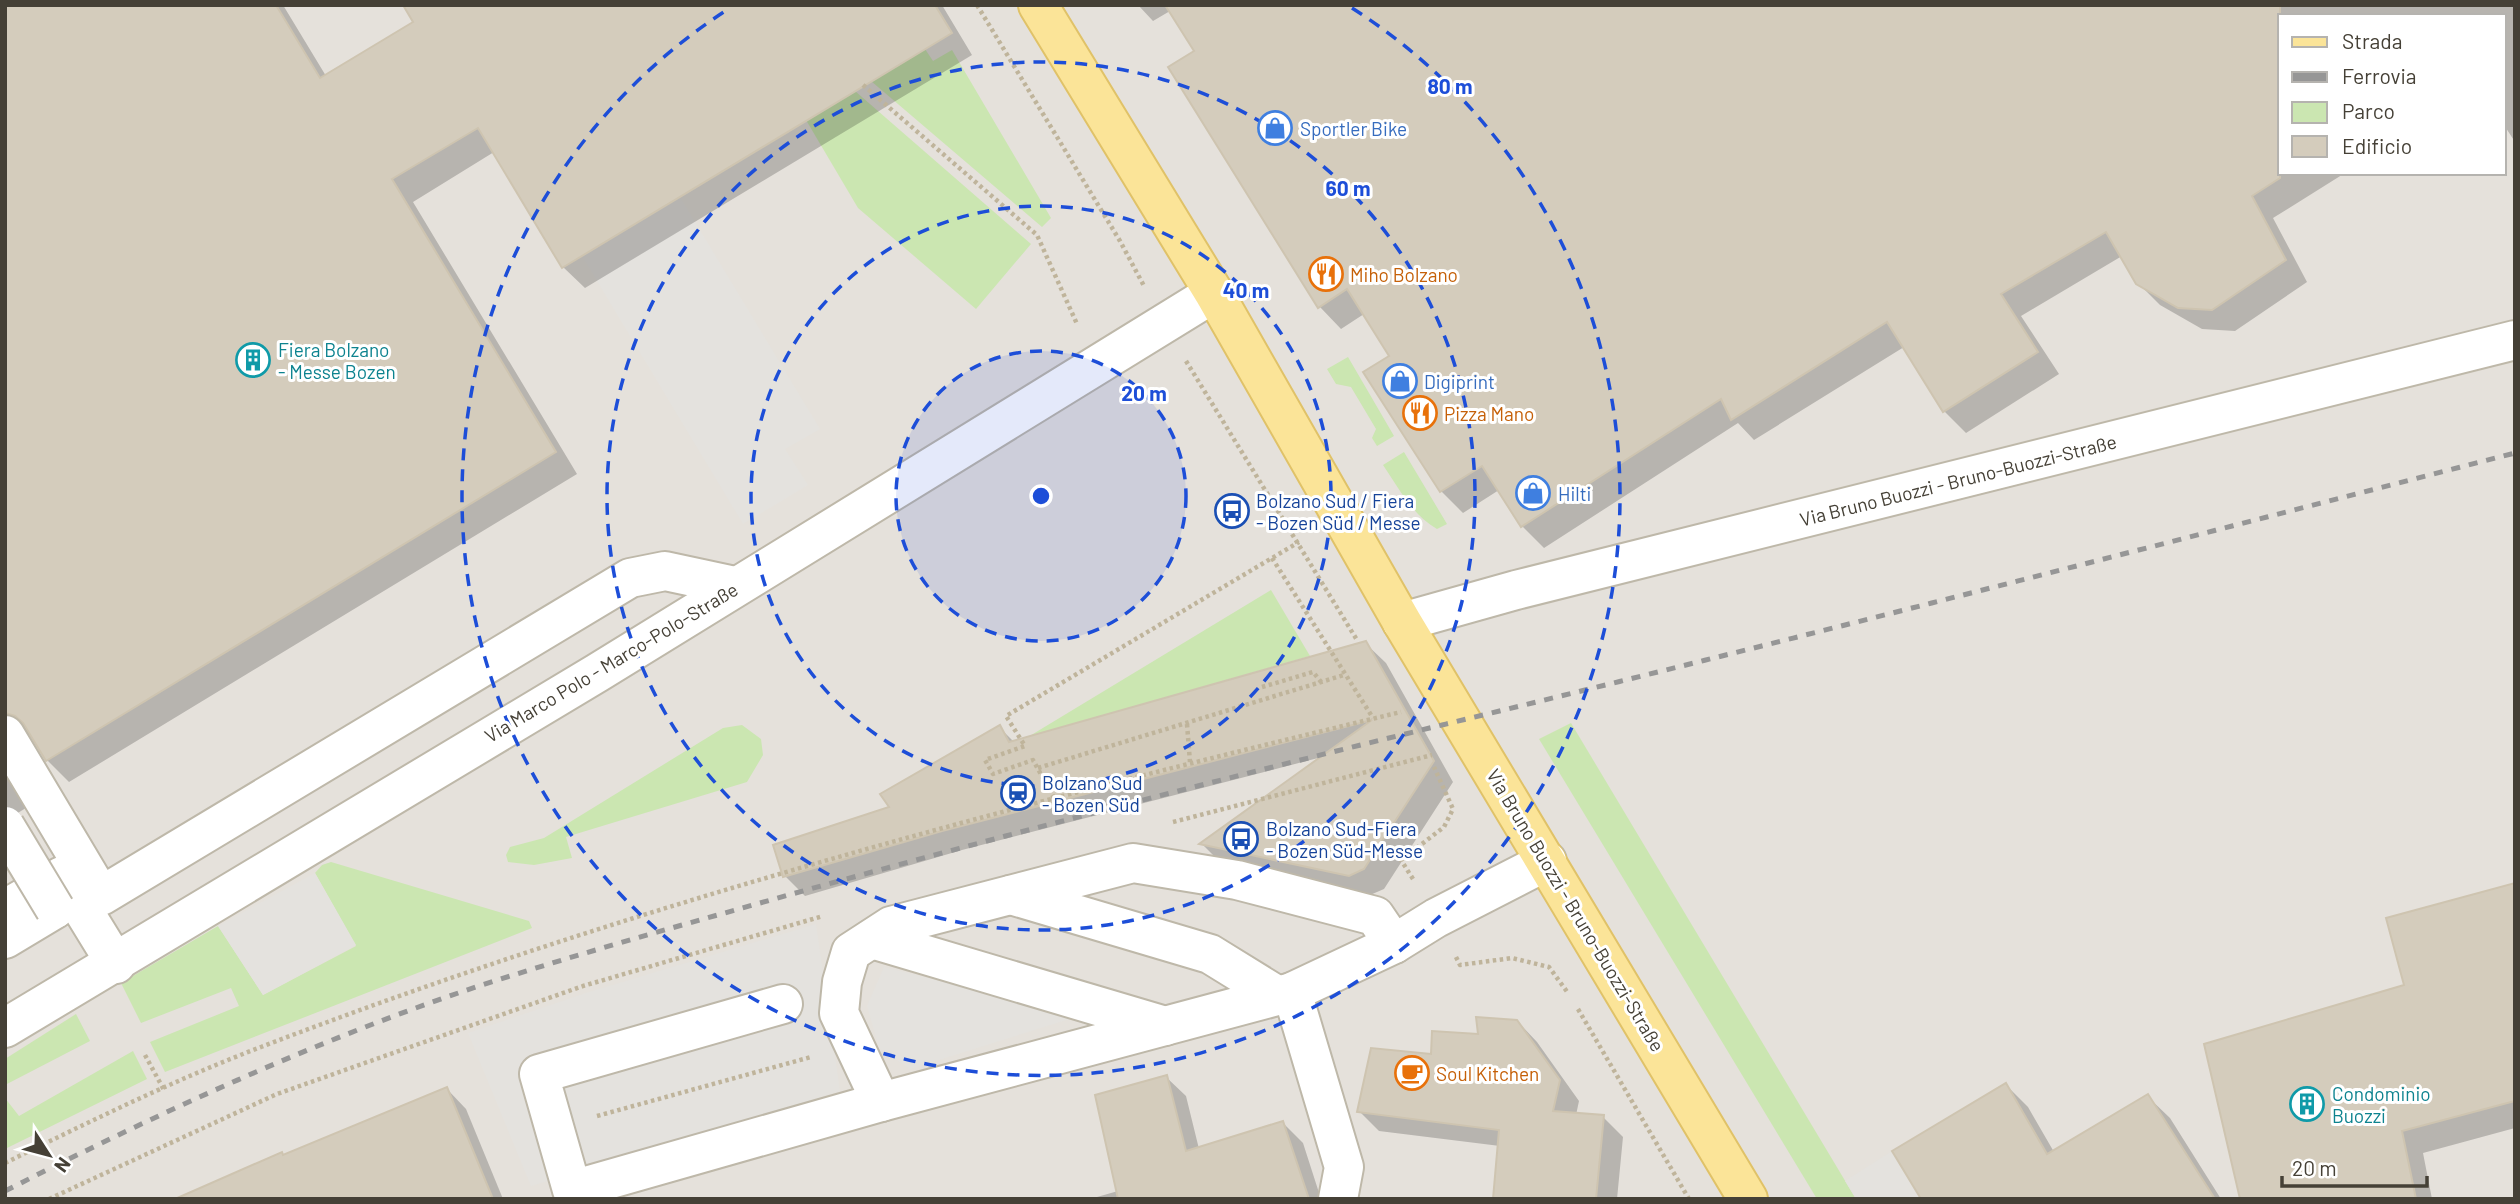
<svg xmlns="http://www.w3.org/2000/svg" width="2520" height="1204" font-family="Barlow,sans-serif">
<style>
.industrial{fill:#e5e1db;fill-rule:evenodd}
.green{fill:#cbe6b1}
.parking{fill:#e4e2de}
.shadow{fill:#0003}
.building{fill:#d4ccbc;stroke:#cec4b0;stroke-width:2}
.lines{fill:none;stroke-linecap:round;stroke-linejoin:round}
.minor-casing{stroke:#beb8a9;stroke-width:42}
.major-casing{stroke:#e0c268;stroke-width:42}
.path{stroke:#bfb49b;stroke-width:4.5;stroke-dasharray:3.5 3.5;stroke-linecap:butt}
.minor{stroke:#fff;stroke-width:38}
.major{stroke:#fbe498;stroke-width:38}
.rail{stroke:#969696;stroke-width:5;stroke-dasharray:9 9;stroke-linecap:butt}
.minor-bridge-casing{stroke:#beb8a9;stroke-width:42;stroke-linecap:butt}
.minor-bridge{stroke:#fff;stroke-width:38}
.ring{fill:none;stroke:#1d4ed8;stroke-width:3.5;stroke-dasharray:12 9}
.labels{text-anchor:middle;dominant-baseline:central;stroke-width:6;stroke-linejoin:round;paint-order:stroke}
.shop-label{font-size:19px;fill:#366cbe;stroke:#fff;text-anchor:start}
.food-label{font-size:19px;fill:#c56008;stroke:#fff;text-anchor:start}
.culture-label{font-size:19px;fill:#0d838f;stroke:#fff;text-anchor:start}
.street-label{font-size:19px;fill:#454036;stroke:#fff}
.transit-label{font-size:19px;fill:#164399;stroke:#fff;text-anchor:start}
.centre{fill:#1d4ed8;stroke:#fff;stroke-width:3.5}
.ring-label{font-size:21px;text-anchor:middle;font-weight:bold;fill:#1d4ed8;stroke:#fff;stroke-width:6;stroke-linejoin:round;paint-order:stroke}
</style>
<rect width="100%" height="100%" fill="#f3f0e7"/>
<path class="industrial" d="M 5,5 L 2515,5 L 2515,1199 L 5,1199 ZM 2280,16 L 2504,16 L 2504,173 L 2280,173 Z"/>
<g class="green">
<path d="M 925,49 L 933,61 L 952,50 L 1051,218 L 1042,227 L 871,81 Z"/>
<path d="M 855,91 L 1031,244 L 976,309 L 858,208 L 806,120 Z"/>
<path d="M 1348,357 L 1394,436 L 1377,446 L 1372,438 L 1376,429 L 1351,387 L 1336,384 L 1327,369 Z"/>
<path d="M 1404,452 L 1447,524 L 1437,529 C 1412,515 1399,488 1383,465 Z"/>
<path d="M 1271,590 L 1310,656 L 1028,737 Z"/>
<path d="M 1571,723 L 1856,1199 L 1817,1199 L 1539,739 Z"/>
<path d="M 742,725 L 761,739 L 763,755 L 747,782 L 566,837 L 572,858 L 534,865 L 508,862 L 506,855 L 510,847 L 544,838 L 723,728 Z"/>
<path d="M 331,862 L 529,921 L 532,928 L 165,1072 L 150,1042 L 239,1006 L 231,988 L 141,1023 L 121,983 L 218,926 L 263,995 L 356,946 L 315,873 L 322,865 Z"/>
<path d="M 76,1014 L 90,1041 L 5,1085 L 5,1059 Z"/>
<path d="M 133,1051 L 147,1079 L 5,1149 L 5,1098 L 19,1116 Z"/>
</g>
<g class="parking">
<path d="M 680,197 L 820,429 L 785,449 L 808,485 L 743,524 L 582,256 Z"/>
<path d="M 315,873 L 356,945 L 263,995 L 218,926 Z"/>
<path d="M 816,924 L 840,1091 L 531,1186 L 468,1033 L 586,993 Z"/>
<path d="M 884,967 L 1079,1016 L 910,1069 L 879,1048 L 867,1006 Z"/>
<path d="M 1892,1151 L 1921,1199 L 1856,1199 L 1845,1181 Z"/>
</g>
<g class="shadow">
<path d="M 5,5 L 283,5 L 326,76 L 415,22 L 405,5 L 942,5 L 972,55 L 585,288 L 563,267 L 494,152 L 413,202 L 577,474 L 69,782 L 47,760 L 31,735 L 27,734 L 5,754 Z"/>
<path d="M 1138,5 L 2515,5 L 2515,142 L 2504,125 L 2504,16 L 2280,16 L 2280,173 L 2345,173 L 2273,218 L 2307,282 L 2235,331 L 2202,329 L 2160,305 L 2138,283 L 2122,256 L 2021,316 L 2059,374 L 1966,433 L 1944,411 L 1904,347 L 1754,440 L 1738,423 L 1544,548 L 1522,526 L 1499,490 L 1463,513 L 1441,491 L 1366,373 L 1391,356 L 1364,314 L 1341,329 L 1320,307 L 1171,68 L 1196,52 L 1170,11 L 1153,21 Z"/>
<path d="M 1365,643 L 1386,663 L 1453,782 L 1384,889 L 1370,895 L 1221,863 L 1202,844 L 1322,757 L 962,850 L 805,896 L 785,876 L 892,808 L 999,727 L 1015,743 Z"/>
<path d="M 5,761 L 29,806 L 5,821 Z"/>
<path d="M 2515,885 L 2515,1128 L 2423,1153 L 2432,1199 L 2242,1199 L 2406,986 Z"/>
<path d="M 1517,1021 L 1537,1042 L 1579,1101 L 1576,1115 L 1603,1117 L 1623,1137 L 1617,1199 L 1495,1199 L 1500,1146 L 1379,1131 L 1359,1111 L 1433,1056 Z"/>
<path d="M 1166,1077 L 1186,1096 L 1199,1149 L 1283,1123 L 1303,1143 L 1321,1199 L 1090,1199 L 1118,1191 Z"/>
<path d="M 2006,1085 L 2028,1107 L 2054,1152 L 2148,1097 L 2170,1118 L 2221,1199 L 1923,1199 Z"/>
<path d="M 447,1089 L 466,1109 L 503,1199 L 179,1199 Z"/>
</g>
<g class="building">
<path d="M 5,5 L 276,5 L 320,78 L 413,22 L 403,5 L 935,5 L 952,33 L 562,268 L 478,128 L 392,179 L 556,452 L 46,761 L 23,723 L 15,716 L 5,713 Z"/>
<path d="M 1165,5 L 2280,5 L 2280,178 L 2252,196 L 2286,260 L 2212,310 L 2178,308 L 2136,284 L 2106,232 L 2001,294 L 2038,352 L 1943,412 L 1887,322 L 1731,420 L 1721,399 L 1521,527 L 1482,466 L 1440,492 L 1363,372 L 1389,356 L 1347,289 L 1318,308 L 1168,67 L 1194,51 Z"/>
<path d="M 1366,641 L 1434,761 L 1364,869 L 1349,876 L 1199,844 L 1372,720 L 942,831 L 783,877 L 773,845 L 889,807 L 880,794 L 1000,725 L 1009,742 Z"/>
<path d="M 2515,883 L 2515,1101 L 2402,1131 L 2416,1199 L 2240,1199 L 2204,1044 L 2404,985 L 2386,918 Z"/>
<path d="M 1476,1017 L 1517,1020 L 1560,1080 L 1553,1111 L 1604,1115 L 1596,1199 L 1493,1199 L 1499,1130 L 1357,1112 L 1371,1048 L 1431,1054 L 1432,1031 L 1478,1034 Z"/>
<path d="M 1167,1075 L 1186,1151 L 1283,1121 L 1309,1199 L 1118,1199 L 1095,1095 Z"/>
<path d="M 2006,1083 L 2047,1154 L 2148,1094 L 2215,1199 L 1921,1199 L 1892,1151 Z"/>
<path d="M 447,1087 L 493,1199 L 175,1199 L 282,1152 L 283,1155 Z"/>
</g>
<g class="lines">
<g class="minor-casing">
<g id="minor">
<path d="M 1402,622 L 1516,590 L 2515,340"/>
<path d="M 5,735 L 101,896 L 630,578 L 665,571 L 735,586"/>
<path d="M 1011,895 L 1210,954 L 1278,996"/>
<path d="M 5,909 L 62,876 L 116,964"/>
<path d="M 5,939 L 55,909"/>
<path d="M 872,939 L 1165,1026"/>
<path d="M 1292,992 L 1344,1167 L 1338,1199"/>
<path d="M 783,1004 L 539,1074 L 572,1190 L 881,1102 L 1292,992 L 1394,944 L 1436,918 L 1547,861"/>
<path d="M 5,1028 L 597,673 L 1214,293"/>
<path d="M 881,1102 L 839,1013 L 842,982 L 851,952 L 891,926 L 1133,863 L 1237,880 L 1375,916 L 1394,944"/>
</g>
</g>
<g class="major-casing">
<path id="major" d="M 1038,5 L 1214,293 L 1402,622 L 1748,1199"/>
</g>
<g class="path">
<path d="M 977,5 L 1120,241 L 1144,286"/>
<path d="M 863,85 L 1037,235 L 1077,324"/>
<path d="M 1186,361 L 1357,640"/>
<path d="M 1272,558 L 1373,718"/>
<path d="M 1262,687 L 1313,672 L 1321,682"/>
<path d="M 1187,724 L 1190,762"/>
<path d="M 1038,768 L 1344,675"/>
<path d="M 1054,798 L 1033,760 L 993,774 L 985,760 L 1025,746 L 1006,716 L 1299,542"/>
<path d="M 1173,822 L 1432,755"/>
<path d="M 1413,879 L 1401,860 L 1444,827 L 1453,809 L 1434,767"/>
<path d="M 1456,957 L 1460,965 L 1512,958 L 1549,967 L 1568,993"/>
<path d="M 1578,1009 L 1689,1199"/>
<path d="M 145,1055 L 164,1090"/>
<path d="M 597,1116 L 811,1057"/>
<path d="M 5,1163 C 89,1122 174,1080 261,1047 C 631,905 1016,804 1401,712"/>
<path d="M 49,1199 L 277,1094 L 583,986 L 823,916"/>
</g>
<use href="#minor" class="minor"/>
<use href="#major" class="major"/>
<path class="rail" d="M 5,1191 C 157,1114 314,1041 476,987 C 580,953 686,924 792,894 C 1008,834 1225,778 1442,725 C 1801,638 2158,545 2515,453"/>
<g class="minor-bridge-casing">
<path id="minor-bridge" d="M 5,826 L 55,909"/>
</g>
<use href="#minor-bridge" class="minor-bridge"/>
</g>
<circle cx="1041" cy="496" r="145" fill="#1d4ed8" fill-opacity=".12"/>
<g class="ring">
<circle cx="1041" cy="496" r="145"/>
<circle cx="1041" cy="496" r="290"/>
<circle cx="1041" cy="496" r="434"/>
<path d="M1352 8A579 579 0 1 1 730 8"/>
</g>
<defs>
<g id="shop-ring" transform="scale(1.75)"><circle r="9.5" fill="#fff" stroke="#3f7fe0" stroke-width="1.5"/><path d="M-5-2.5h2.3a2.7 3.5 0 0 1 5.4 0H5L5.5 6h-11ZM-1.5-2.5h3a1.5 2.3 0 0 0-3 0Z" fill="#3f7fe0"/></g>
<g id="restaurant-ring" transform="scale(1.75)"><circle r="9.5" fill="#fff" stroke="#e8710a" stroke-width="1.5"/><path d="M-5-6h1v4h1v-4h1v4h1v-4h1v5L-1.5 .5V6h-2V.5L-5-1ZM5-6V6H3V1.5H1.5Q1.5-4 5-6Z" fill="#e8710a"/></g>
<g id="building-ring" transform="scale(1.75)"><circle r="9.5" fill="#fff" stroke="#0f9aa8" stroke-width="1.5"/><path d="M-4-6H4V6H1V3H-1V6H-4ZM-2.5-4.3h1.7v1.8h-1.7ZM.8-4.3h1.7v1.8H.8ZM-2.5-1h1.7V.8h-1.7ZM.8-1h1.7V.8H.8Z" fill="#0f9aa8"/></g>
<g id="bus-ring" transform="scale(1.75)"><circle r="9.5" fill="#fff" stroke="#1a4fb4" stroke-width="1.5"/><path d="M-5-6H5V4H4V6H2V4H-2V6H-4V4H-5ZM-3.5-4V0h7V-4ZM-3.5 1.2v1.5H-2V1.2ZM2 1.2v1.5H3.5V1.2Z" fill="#1a4fb4"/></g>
<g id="station-ring" transform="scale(1.75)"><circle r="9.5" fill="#fff" stroke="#1a4fb4" stroke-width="1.5"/><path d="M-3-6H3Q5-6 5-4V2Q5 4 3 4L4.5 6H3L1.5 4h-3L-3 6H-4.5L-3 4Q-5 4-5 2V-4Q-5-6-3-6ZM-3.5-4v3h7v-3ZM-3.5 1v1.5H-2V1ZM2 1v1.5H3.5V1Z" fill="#1a4fb4"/></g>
<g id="cafe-ring" transform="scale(1.75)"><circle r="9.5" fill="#fff" stroke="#e8710a" stroke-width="1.5"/><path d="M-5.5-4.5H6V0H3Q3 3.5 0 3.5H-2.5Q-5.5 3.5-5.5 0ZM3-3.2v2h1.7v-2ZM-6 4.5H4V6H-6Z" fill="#e8710a"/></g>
</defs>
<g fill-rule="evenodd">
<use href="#shop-ring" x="1275" y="128"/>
<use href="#restaurant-ring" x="1326" y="274"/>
<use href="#building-ring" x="253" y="360"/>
<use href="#shop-ring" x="1400" y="381"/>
<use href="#restaurant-ring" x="1420" y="413"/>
<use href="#shop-ring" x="1533" y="493"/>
<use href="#bus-ring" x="1232" y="511"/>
<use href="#station-ring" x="1018" y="793"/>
<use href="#bus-ring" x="1241" y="839"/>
<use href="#cafe-ring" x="1412" y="1073"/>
<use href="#building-ring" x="2307" y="1104"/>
</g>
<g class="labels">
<g class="shop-label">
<text x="1300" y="128">Sportler Bike</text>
<text x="1424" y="381">Digiprint</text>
<text x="1558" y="493">Hilti</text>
</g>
<g class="food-label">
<text x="1350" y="274">Miho Bolzano</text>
<text x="1444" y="413">Pizza Mano</text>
<text x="1436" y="1073">Soul Kitchen</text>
</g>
<g class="culture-label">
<text x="278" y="349">Fiera Bolzano<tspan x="278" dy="22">- Messe Bozen</tspan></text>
<text x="2332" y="1093">Condominio<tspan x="2332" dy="22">Buozzi</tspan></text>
</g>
<g class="street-label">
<text transform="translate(1958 480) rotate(-14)">Via Bruno Buozzi - Bruno-Buozzi-Straße</text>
<text transform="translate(611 662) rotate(-31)">Via Marco Polo - Marco-Polo-Straße</text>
<text transform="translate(1576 910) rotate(59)">Via Bruno Buozzi - Bruno-Buozzi-Straße</text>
</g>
<g class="transit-label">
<text x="1256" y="500">Bolzano Sud / Fiera<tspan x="1256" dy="22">- Bozen Süd / Messe</tspan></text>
<text x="1042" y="782">Bolzano Sud<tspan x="1042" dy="22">- Bozen Süd</tspan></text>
<text x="1266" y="828">Bolzano Sud-Fiera<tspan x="1266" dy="22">- Bozen Süd-Messe</tspan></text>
</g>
</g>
<circle cx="1041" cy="496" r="10" class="centre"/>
<g class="ring-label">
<text x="1450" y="94">80 m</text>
<text x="1348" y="196">60 m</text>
<text x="1246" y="298">40 m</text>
<text x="1144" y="401">20 m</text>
</g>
<rect width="2520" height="1204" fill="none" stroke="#454036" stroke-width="14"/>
<rect x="2278" y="14" width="228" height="161" fill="#ffffff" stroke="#b5b3af" stroke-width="2"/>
<rect x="2292" y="37" width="35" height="10" fill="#fbe498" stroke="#b5b3af" stroke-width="2"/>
<text x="2342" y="49" font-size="21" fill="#454036">Strada</text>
<rect x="2292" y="72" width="35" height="10" fill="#969696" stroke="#b5b3af" stroke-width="2"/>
<text x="2342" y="84" font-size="21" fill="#454036">Ferrovia</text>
<rect x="2292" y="102" width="35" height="21" fill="#cbe6b1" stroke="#b5b3af" stroke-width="2"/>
<text x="2342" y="119" font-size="21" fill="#454036">Parco</text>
<rect x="2292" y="136" width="35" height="21" fill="#d4ccbc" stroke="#b5b3af" stroke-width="2"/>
<text x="2342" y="154" font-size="21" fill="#454036">Edificio</text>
<g transform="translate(49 1155) rotate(126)" stroke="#ffffff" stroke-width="5" paint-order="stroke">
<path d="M0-5L12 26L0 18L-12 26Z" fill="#454036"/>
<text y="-10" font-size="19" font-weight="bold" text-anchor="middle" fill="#454036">N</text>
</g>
<path d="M2282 1176v10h145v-10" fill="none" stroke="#454036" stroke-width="3.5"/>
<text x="2292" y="1176" font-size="21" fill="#454036" stroke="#ffffff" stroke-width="5" paint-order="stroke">20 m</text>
</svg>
